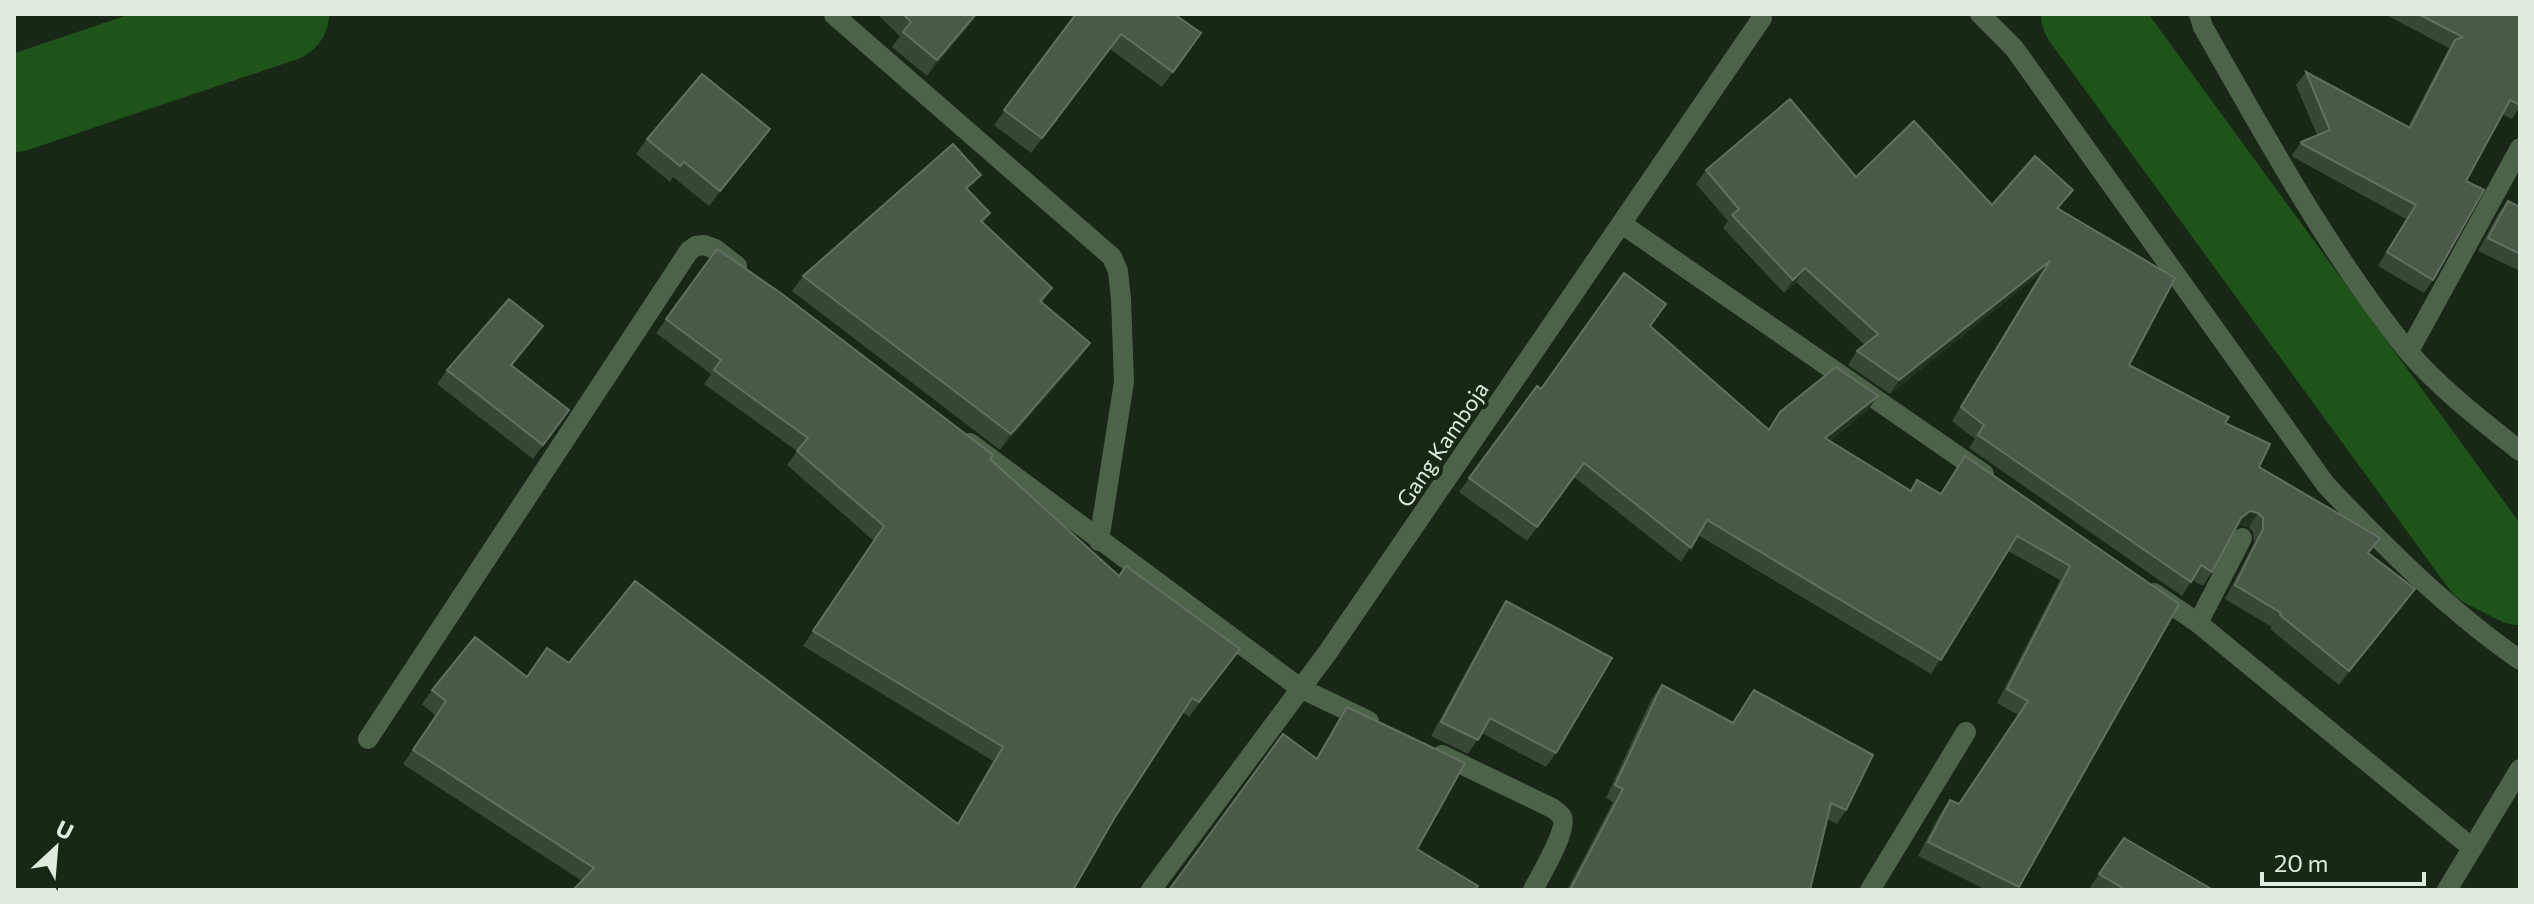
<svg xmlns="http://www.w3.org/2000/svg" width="2534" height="904" font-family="Commissioner,sans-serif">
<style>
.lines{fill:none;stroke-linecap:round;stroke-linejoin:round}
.river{stroke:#1e5419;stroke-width:96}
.lane{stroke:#4c6349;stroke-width:20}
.street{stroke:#4c6349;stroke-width:20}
.wall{fill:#384736}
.shaded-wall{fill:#233321}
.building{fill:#4a5948;stroke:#617060;stroke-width:2}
.labels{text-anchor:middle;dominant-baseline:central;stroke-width:8;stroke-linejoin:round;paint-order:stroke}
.street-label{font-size:22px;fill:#e0ebdf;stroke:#182716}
</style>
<rect width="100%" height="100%" fill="#182716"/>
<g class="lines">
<g class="river">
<path d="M 2089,14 L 2488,561 L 2520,577"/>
<path d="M 14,104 L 281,14"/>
</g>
<path class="lane" d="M 2198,623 L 2242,538"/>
<g class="street">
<path d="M 1980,14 L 2014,48 L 2326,485 C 2386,548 2449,611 2520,660"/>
<path d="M 2199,14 L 2203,27 C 2266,137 2327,250 2407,350 C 2439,388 2481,420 2520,451"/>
<path d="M 834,15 L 1112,257 L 1118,271 L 1121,299 L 1124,382 L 1099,541"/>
<path d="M 1622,224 L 1984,474"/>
<path d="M 2409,351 L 2520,148"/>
<path d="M 970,443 L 1300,688 L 1369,721"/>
<path d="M 2154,593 L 2198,623 L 2471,847"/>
<path d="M 368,739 L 689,251 L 696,246 L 704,245 L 715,249 L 737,266"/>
<path d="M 1442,755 L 1552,808 C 1555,810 1560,814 1562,817 C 1568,830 1540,876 1533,890"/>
<path d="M 1151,890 L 1328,652 L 1762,18"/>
<path d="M 1870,890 L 1966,732"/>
<path d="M 2447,890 L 2520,769"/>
</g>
</g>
<g class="wall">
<path d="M 877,14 L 978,14 L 927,76 L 892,47 L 900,36 Z"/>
<path d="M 1076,14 L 1201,33 L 1162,87 L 1110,49 L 1031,153 L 994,125 Z"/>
<path d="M 2387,14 L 2520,14 L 2520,107 L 2512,119 L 2502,114 L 2466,181 L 2433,280 L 2424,293 L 2378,266 L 2406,219 L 2293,157 L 2292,155 L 2301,142 L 2317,135 L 2296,85 L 2306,72 L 2408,127 L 2449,48 L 2386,15 Z"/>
<path d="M 647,139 L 759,144 L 709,206 L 673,177 L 670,182 L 636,154 Z"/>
<path d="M 1706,170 L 1856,177 L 1992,205 L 2063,204 L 2058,209 L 2129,365 L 2225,423 L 2259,467 L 2369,554 L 2405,603 L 2339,685 L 2270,629 L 2272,627 L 2225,599 L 2254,543 L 2253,532 L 2249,527 L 2241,525 L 2235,529 L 2212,572 L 2203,586 L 2192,580 L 2182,596 L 1969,448 L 1975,439 L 1952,421 L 2040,274 L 1890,394 L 1848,365 L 1857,351 L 1865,345 L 1796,282 L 1784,293 L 1723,228 L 1728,221 L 1696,184 Z"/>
<path d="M 969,191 L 990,213 L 983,223 L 1052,288 L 1042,303 L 1079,359 L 1000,450 L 792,291 L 803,276 Z"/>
<path d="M 2508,201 L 2520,207 L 2520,271 L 2478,251 L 2498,214 Z"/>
<path d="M 717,249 L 990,459 L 1119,576 L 1240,649 L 1189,717 L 1183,712 L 1115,817 L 582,881 L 403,764 L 436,716 L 422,704 L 432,690 L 527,677 L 569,663 L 957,824 L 993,761 L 803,646 L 874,541 L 787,465 L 797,451 L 704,384 L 711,374 L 656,333 Z"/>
<path d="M 1650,326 L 1768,429 L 1780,412 L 1868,410 L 1830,441 L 1910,490 L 1917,480 L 1940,494 L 1965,456 L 2179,604 L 2016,890 L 1986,890 L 1918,856 L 1940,814 L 1950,800 L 1959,804 L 2018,715 L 1997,703 L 2060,580 L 2008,551 L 1931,674 L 1698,535 L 1681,562 L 1574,477 L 1527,541 L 1459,492 L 1537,386 L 1541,389 Z"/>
<path d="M 533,340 L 512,366 L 569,410 L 533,459 L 437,384 L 447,370 Z"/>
<path d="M 1506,601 L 1556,753 L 1546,767 L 1482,733 L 1468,754 L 1431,736 L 1497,615 Z"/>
<path d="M 1662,685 L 1732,723 L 1754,690 L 1846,810 L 1837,824 L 1827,819 L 1810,890 L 1567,890 L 1613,802 L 1606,798 L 1652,698 Z"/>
<path d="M 1347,707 L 1417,849 L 1169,890 L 1316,758 L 1338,720 Z"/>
<path d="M 2124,838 L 2213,890 L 2096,890 L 2090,887 Z"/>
</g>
<g class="shaded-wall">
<path d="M 976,14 L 978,14 L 927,76 L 937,60 Z"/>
<path d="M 770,129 L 759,144 L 709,206 L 720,191 Z"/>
<path d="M 981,175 L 970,190 L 955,203 L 966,188 Z"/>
<path d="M 2050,261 L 2040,274 L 1890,394 L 1899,380 Z"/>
<path d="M 1805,268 L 1796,282 L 1784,293 L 1793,280 Z"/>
<path d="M 543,326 L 533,340 L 502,379 L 511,365 Z"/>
<path d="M 1090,343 L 1079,359 L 1000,450 L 1011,434 Z"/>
<path d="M 1878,396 L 1868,410 L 1816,452 L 1825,438 Z"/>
<path d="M 2250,511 L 2258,513 L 2249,527 L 2241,525 L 2231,531 L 2241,518 Z"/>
<path d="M 2415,589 L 2405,603 L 2339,685 L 2349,671 Z"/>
</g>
<g class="building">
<path d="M 903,14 L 976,14 L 937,60 L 903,32 L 911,22 Z"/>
<path d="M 1076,14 L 1174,14 L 1201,33 L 1173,72 L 1121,34 L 1042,138 L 1004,110 Z"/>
<path d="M 2418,14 L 2520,14 L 2520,105 L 2510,100 L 2466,181 L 2484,190 L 2433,280 L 2387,252 L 2416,205 L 2302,144 L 2301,142 L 2330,130 L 2306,72 L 2410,128 L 2455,40 L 2463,37 Z"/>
<path d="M 702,74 L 770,129 L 720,191 L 684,162 L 680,166 L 647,139 Z"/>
<path d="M 1790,99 L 1856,177 L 1914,121 L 1992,205 L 2035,156 L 2073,190 L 2057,208 L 2175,278 L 2129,365 L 2229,417 L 2225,423 L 2270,444 L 2259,467 L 2380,538 L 2368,553 L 2415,589 L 2349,671 L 2280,615 L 2281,613 L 2235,585 L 2263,529 L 2263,518 L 2258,513 L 2250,511 L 2241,518 L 2212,572 L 2201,565 L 2191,582 L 1978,435 L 1984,425 L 1961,407 L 2050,261 L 1899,380 L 1857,351 L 1878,334 L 1805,268 L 1793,280 L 1732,215 L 1739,209 L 1706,170 Z"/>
<path d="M 953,144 L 981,175 L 966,188 L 990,213 L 981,221 L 1052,288 L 1040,301 L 1090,343 L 1011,434 L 803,276 Z"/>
<path d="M 2508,201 L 2520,207 L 2520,254 L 2488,238 Z"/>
<path d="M 717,249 L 782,294 L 993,455 L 990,459 L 1119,576 L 1126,566 L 1240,649 L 1199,702 L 1192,698 L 1115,817 L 1073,890 L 573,890 L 594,868 L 413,750 L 446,701 L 432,690 L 475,637 L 527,677 L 547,648 L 569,663 L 635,581 L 958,824 L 1003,747 L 813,631 L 884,526 L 797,451 L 808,438 L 714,370 L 721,360 L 666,319 Z"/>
<path d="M 1624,273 L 1666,304 L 1650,326 L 1769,430 L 1780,412 L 1836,367 L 1878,396 L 1825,438 L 1911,491 L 1917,480 L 1941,494 L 1965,456 L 2179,604 L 2019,887 L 1928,842 L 1950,800 L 1959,804 L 2028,701 L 2007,689 L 2070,566 L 2017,536 L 1941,660 L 1707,520 L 1691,548 L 1584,463 L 1537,527 L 1469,478 L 1537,386 L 1541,389 Z"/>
<path d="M 509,299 L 543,326 L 511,365 L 569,410 L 543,445 L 447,370 Z"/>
<path d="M 1506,601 L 1612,658 L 1556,753 L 1490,718 L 1478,740 L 1441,722 Z"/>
<path d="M 1662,685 L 1733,723 L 1754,690 L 1873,755 L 1846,810 L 1831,803 L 1810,890 L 1570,890 L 1623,789 L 1615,785 Z"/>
<path d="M 1347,707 L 1465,763 L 1417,849 L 1478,886 L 1475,890 L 1169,890 L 1283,734 L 1317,759 Z"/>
<path d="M 2124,838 L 2213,890 L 2126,890 L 2099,874 Z"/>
</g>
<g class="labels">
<g class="street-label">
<text transform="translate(1442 444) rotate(-56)">Gang Kamboja</text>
</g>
</g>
<rect width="2534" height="904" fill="none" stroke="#e0ebdf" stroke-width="32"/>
<g transform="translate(56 848) rotate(26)" stroke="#182716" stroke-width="6" paint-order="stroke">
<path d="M0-6L14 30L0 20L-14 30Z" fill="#e0ebdf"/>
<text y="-12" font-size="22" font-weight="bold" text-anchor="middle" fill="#e0ebdf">U</text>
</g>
<path d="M2262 872v12h162v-12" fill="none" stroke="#e0ebdf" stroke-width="4"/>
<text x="2274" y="872" font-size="24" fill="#e0ebdf" stroke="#182716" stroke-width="6" paint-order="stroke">20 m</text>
</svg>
